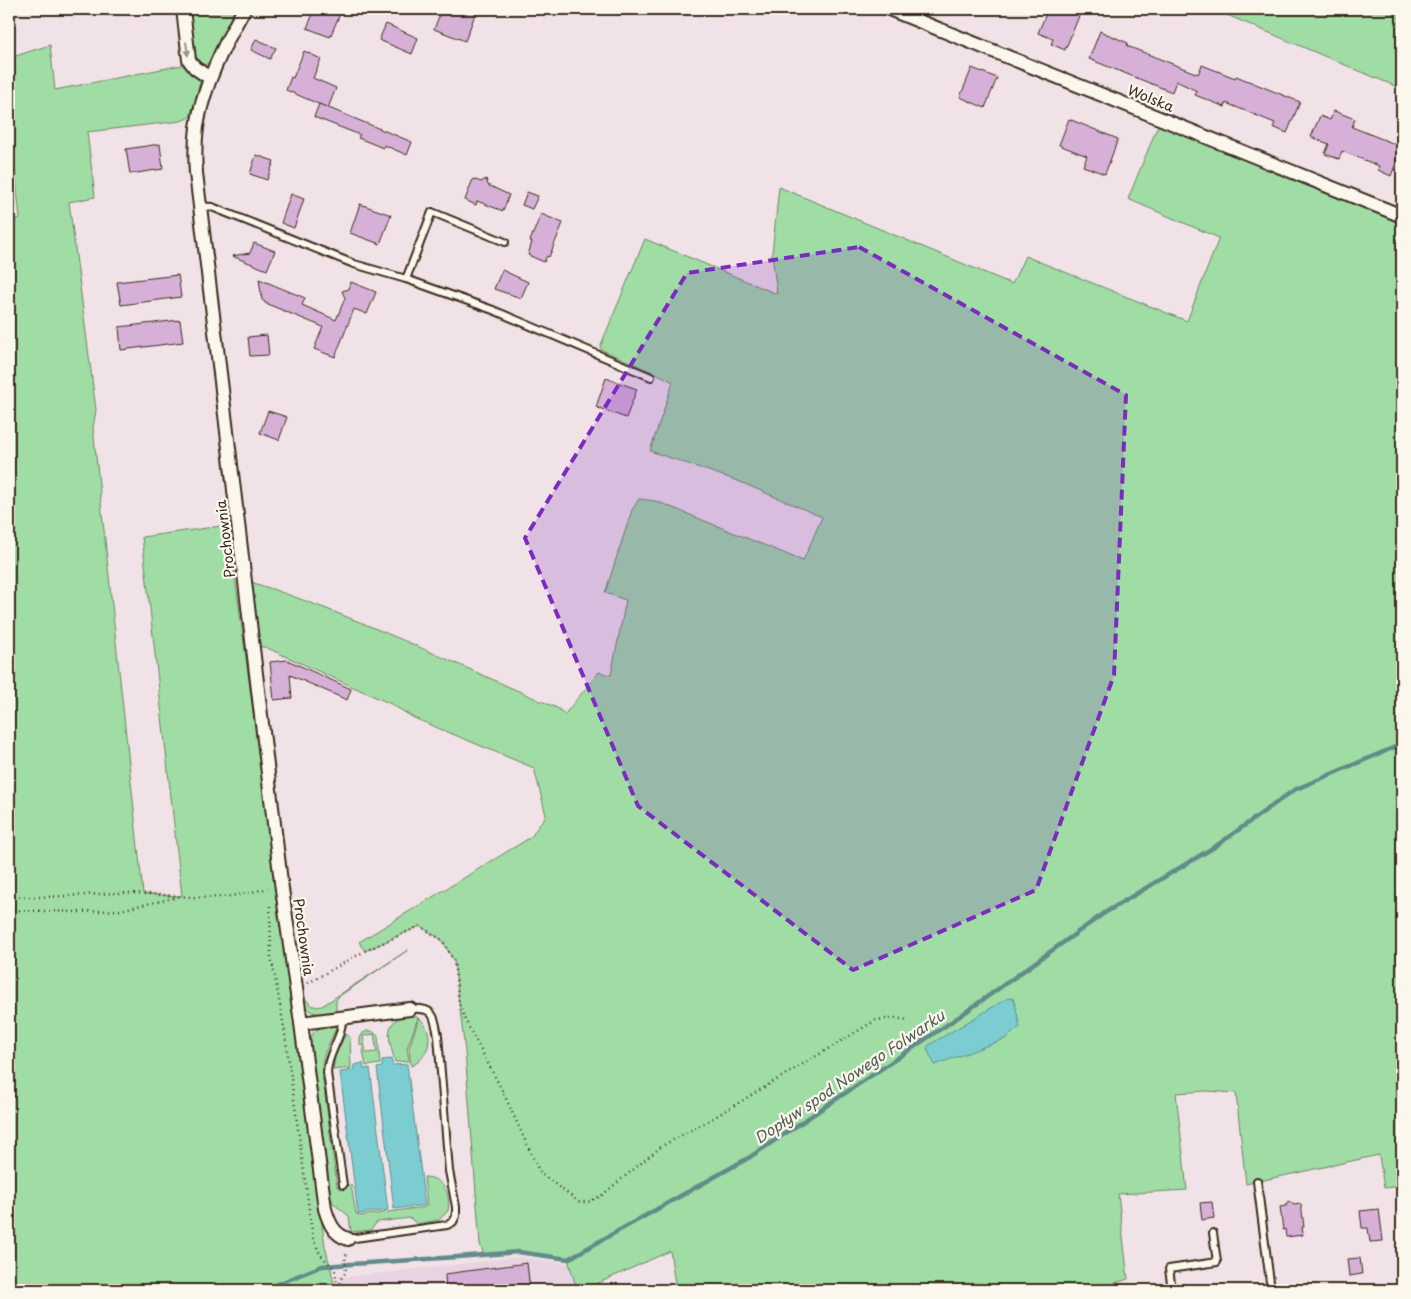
<svg xmlns="http://www.w3.org/2000/svg" width="1411" height="1299" font-family="'Playpen Sans',sans-serif">
<style>
.built{fill:#e8d3e2}
.green{fill:#9fdda5;stroke:#6d8462;fill-rule:evenodd}
.water{fill:#7ccdd2;stroke:#628c8a}
.lines{fill:none;stroke-linecap:round;stroke-linejoin:round}
.stream{stroke:#628c8a;stroke-width:4.5}
.building{fill:#d7b0d7;stroke:#3b2a1e}
.service-casing{stroke:#3b2a1e;stroke-width:10}
.minor-casing{stroke:#3b2a1e;stroke-width:16}
.path{stroke:#3b2a1e;stroke-width:2.5;stroke-dasharray:1 4;stroke-linecap:butt}
.service{stroke:#fbf7ec;stroke-width:6}
.minor{stroke:#fbf7ec;stroke-width:12}
.oneway{fill:#9b9085}
.marked{fill:#7b2cbf;fill-opacity:0.2;stroke:#7b2cbf;stroke-width:4;stroke-dasharray:10 6;stroke-linejoin:round}
.labels{text-anchor:middle;dominant-baseline:central;stroke-width:4.5;stroke-linejoin:round;paint-order:stroke}
.street-label{font-size:14px;fill:#3b2a1e;stroke:#fbf7ec}
.water-label{font-size:15px;font-style:italic;fill:#4e5b54;stroke:#fbf7ec}
</style>
<rect width="100%" height="100%" fill="#f0e2e6"/>
<filter id="ink" filterUnits="userSpaceOnUse"><feTurbulence type="fractalNoise" baseFrequency=".02" numOctaves="2"/><feDisplacementMap in="SourceGraphic" scale="10" xChannelSelector="R" yChannelSelector="G"/><feConvolveMatrix kernelMatrix="1 2 1 2 8 2 1 2 1" color-interpolation-filters="sRGB"/></filter>
<g filter="url(#ink)">
<path class="built" d="M 521,1257 L 570,1264 L 577,1290 L 339,1290 L 341,1279 L 348,1277 Z"/>
<g class="green">
<path d="M 188,9 L 236,9 L 210,63 L 203,65 L 196,62 L 192,54 Z"/>
<path d="M 1213,9 L 1402,9 L 1402,89 Z"/>
<path d="M 50,45 L 55,90 L 182,65 L 199,78 L 200,82 L 190,117 L 181,121 L 87,132 L 95,197 L 69,202 L 96,410 L 93,428 L 143,894 L 182,896 L 142,537 L 228,525 L 325,1246 L 333,1278 L 334,1290 L 9,1290 L 9,222 L 20,218 L 9,119 L 9,58 Z"/>
<path d="M 1161,118 L 1402,216 L 1402,1186 L 1384,1188 L 1379,1155 L 1246,1184 L 1236,1093 L 1207,1091 L 1176,1093 L 1187,1190 L 1118,1194 L 1128,1279 L 1093,1290 L 676,1290 L 670,1251 L 583,1290 L 577,1290 L 568,1259 L 518,1252 L 484,1255 L 480,1244 L 465,1051 L 454,961 L 442,940 L 420,926 L 365,951 L 359,942 L 531,837 L 546,815 L 534,768 L 414,718 L 391,704 L 265,647 L 259,647 L 251,582 C 356,616 456,664 557,708 L 565,714 L 599,672 L 611,675 L 626,600 L 605,593 L 632,510 L 639,499 L 656,501 L 803,561 L 822,517 L 738,481 L 650,451 L 673,382 L 662,376 L 602,350 L 600,347 L 645,239 L 777,294 L 772,254 L 779,187 L 1012,284 L 1025,256 L 1187,321 L 1219,238 L 1128,199 Z"/>
<path d="M 408,950 L 338,997 L 336,1001 L 336,1013 C 319,1015 305,1016 303,995 C 308,1002 312,1009 322,1006 Z"/>
<path d="M 406,1015 L 415,1016 L 418,1018 L 407,1048 L 409,1061 L 395,1062 C 391,1044 380,1023 406,1015 Z"/>
<path d="M 419,1018 C 436,1032 430,1058 411,1066 L 409,1048 Z"/>
<path d="M 333,1025 L 336,1028 L 323,1057 L 322,1072 L 337,1187 L 351,1185 L 356,1214 L 358,1214 L 359,1216 L 425,1207 L 427,1205 L 424,1177 C 443,1177 451,1194 448,1211 L 439,1220 L 417,1224 L 410,1218 L 377,1222 L 371,1230 L 351,1232 L 349,1216 L 334,1204 L 331,1199 L 309,1045 C 311,1030 319,1027 333,1025 Z"/>
<path d="M 367,1031 L 372,1031 L 378,1036 L 380,1064 L 366,1066 L 362,1045 L 360,1045 L 360,1038 L 363,1033 ZM 374,1034 L 377,1052 L 366,1053 L 363,1036 Z"/>
<path d="M 345,1035 L 348,1035 L 350,1038 L 351,1068 L 333,1070 L 335,1056 Z"/>
</g>
<g class="water">
<path d="M 1008,998 L 1014,999 L 1020,1027 L 1005,1039 L 935,1065 L 927,1049 L 929,1045 Z"/>
<path d="M 391,1059 L 393,1065 L 407,1064 L 425,1205 L 394,1209 L 377,1068 L 382,1067 L 382,1060 Z"/>
<path d="M 363,1063 L 364,1069 L 370,1068 L 388,1210 L 358,1214 L 340,1072 L 353,1070 L 354,1065 Z"/>
</g>
<g class="lines">
<path class="stream" d="M 263,1290 L 322,1266 L 457,1257 L 518,1252 L 568,1259 L 750,1157 L 960,1016 L 1106,912 L 1216,846 L 1294,790 L 1402,744"/>
</g>
<g class="building">
<path d="M 315,9 L 342,9 L 330,37 L 307,28 Z"/>
<path d="M 442,9 L 467,9 L 476,12 L 465,41 L 434,29 Z"/>
<path d="M 1048,9 L 1082,9 L 1065,50 L 1051,44 L 1053,39 L 1038,33 Z"/>
<path d="M 386,24 L 418,38 L 412,54 L 379,40 Z"/>
<path d="M 1100,31 L 1128,43 L 1127,46 L 1198,74 L 1202,65 L 1235,78 L 1236,76 L 1300,102 L 1287,133 L 1273,127 L 1275,123 L 1226,103 L 1225,107 L 1195,95 L 1197,91 L 1176,81 L 1172,92 L 1089,59 Z"/>
<path d="M 256,39 L 276,48 L 270,59 L 251,50 Z"/>
<path d="M 304,51 L 321,59 L 313,78 L 336,88 L 328,108 L 286,90 L 291,77 L 293,78 Z"/>
<path d="M 972,68 L 997,78 L 985,108 L 960,97 Z"/>
<path d="M 319,104 L 412,142 L 407,155 L 384,145 L 383,148 L 366,141 L 358,138 L 360,135 L 314,117 Z"/>
<path d="M 1334,111 L 1355,119 L 1352,127 L 1402,147 L 1391,176 L 1378,170 L 1379,166 L 1342,151 L 1339,159 L 1325,154 L 1329,144 L 1311,137 L 1320,116 L 1330,120 Z"/>
<path d="M 1069,119 L 1118,139 L 1105,174 L 1083,166 L 1087,156 L 1059,145 Z"/>
<path d="M 160,144 L 163,169 L 130,174 L 126,149 Z"/>
<path d="M 256,155 L 274,161 L 267,180 L 250,174 Z"/>
<path d="M 473,179 L 481,182 L 486,179 L 488,185 L 509,195 L 503,211 L 477,201 L 476,205 L 465,200 Z"/>
<path d="M 527,192 L 538,196 L 532,209 L 522,205 Z"/>
<path d="M 291,194 L 304,199 L 294,228 L 281,223 Z"/>
<path d="M 360,204 L 391,215 L 380,244 L 350,233 Z"/>
<path d="M 541,214 L 563,223 L 549,257 L 547,256 L 544,262 L 528,255 L 532,242 L 530,241 Z"/>
<path d="M 254,243 L 275,251 L 267,270 L 232,256 L 250,253 Z"/>
<path d="M 502,270 L 528,282 L 521,298 L 494,289 Z"/>
<path d="M 178,275 L 181,297 L 121,305 L 117,282 Z"/>
<path d="M 259,279 L 305,298 L 302,305 L 336,320 L 345,298 L 342,291 L 349,289 L 351,282 L 376,292 L 367,314 L 354,309 L 335,357 L 314,349 L 323,327 L 265,303 L 265,302 L 262,300 Z"/>
<path d="M 180,320 L 183,342 L 121,350 L 119,327 Z"/>
<path d="M 267,335 L 269,355 L 250,356 L 248,337 Z"/>
<path d="M 606,378 L 637,389 L 626,418 L 596,407 Z"/>
<path d="M 268,411 L 287,417 L 279,440 L 260,433 Z"/>
<path d="M 287,660 L 351,689 L 347,700 L 290,675 L 292,698 L 274,700 L 270,662 Z"/>
<path d="M 1289,1201 L 1294,1205 L 1301,1204 L 1304,1227 L 1302,1227 L 1303,1235 L 1286,1237 L 1285,1229 L 1283,1230 L 1280,1207 L 1286,1206 Z"/>
<path d="M 1212,1202 L 1214,1218 L 1202,1220 L 1200,1203 Z"/>
<path d="M 1379,1209 L 1383,1241 L 1370,1242 L 1368,1228 L 1362,1228 L 1360,1211 Z"/>
<path d="M 1360,1258 L 1362,1274 L 1349,1276 L 1347,1259 Z"/>
<path d="M 527,1263 L 530,1290 L 446,1290 L 445,1274 Z"/>
</g>
<g class="lines">
<g class="service-casing">
<g id="service">
<path d="M 199,206 L 212,207 L 354,264 L 406,279 L 493,310 L 651,377"/>
<path d="M 406,279 L 432,212 L 505,242"/>
<path d="M 342,1018 C 343,1038 327,1053 327,1073 L 343,1185"/>
<path d="M 1257,1181 L 1271,1290"/>
<path d="M 348,1239 L 447,1225 L 453,1222 L 456,1216 L 456,1207 L 449,1171 L 438,1036 C 434,1015 434,1007 410,1009"/>
<path d="M 1172,1290 L 1169,1269 L 1217,1262 L 1213,1233"/>
</g>
</g>
<g class="minor-casing">
<g id="minor">
<path d="M 183,9 L 189,60 L 195,68 L 210,78"/>
<path d="M 244,9 C 224,45 203,86 197,127 C 195,142 195,158 196,173 L 281,882 L 301,1023"/>
<path d="M 889,9 L 1402,216"/>
<path d="M 348,1239 C 333,1234 329,1222 325,1209 L 301,1023 L 410,1009"/>
</g>
</g>
<g class="path">
<path d="M 9,896 C 47,899 85,894 124,893 C 147,893 170,896 193,897 C 218,899 244,895 268,888"/>
<path d="M 270,906 L 271,956 L 284,1027 L 313,1238 L 320,1254 L 335,1270 L 338,1290"/>
<path d="M 9,910 L 78,912 L 120,910 L 178,897"/>
<path d="M 308,983 L 365,951 L 420,926 L 442,940 L 454,961 L 459,1003 L 465,1020 L 502,1090 L 540,1173 L 579,1202 L 588,1202 L 601,1196 L 662,1146 L 715,1117 L 876,1020 L 895,1018 L 907,1020"/>
<path d="M 339,1288 L 341,1279 L 346,1272 L 345,1257 L 348,1252"/>
</g>
<use href="#service" class="service"/>
<use href="#minor" class="minor"/>
</g>
<defs><path id="oneway-solid" d="M-6-.8H1V-3.2L6.5 0L1 3.2V.8H-6Z" transform="scale(1.25)"/></defs>
<use class="oneway" href="#oneway-solid" transform="translate(187 49) rotate(82)"/>
</g>
<path class="marked" d="M 859,247 L 1126,395 L 1114,675 L 1036,890 L 853,970 L 638,806 L 525,538 L 687,273 Z"/>
<g class="labels">
<g class="street-label">
<text transform="translate(1151 98) rotate(22)">Wolska</text>
<text transform="translate(225 539) rotate(-97)">Prochownia</text>
<text transform="translate(304 937) rotate(82)">Prochownia</text>
</g>
<g class="water-label">
<text transform="translate(849 1076) rotate(-34)">Dopływ spod Nowego Folwarku</text>
</g>
</g>
<rect width="1411" height="1299" fill="none" stroke="#fbf7ec" stroke-width="30"/>
<rect x="15" y="15" width="1381" height="1269" fill="none" stroke="#3b2a1e" stroke-width="2" filter="url(#ink)"/>
</svg>
